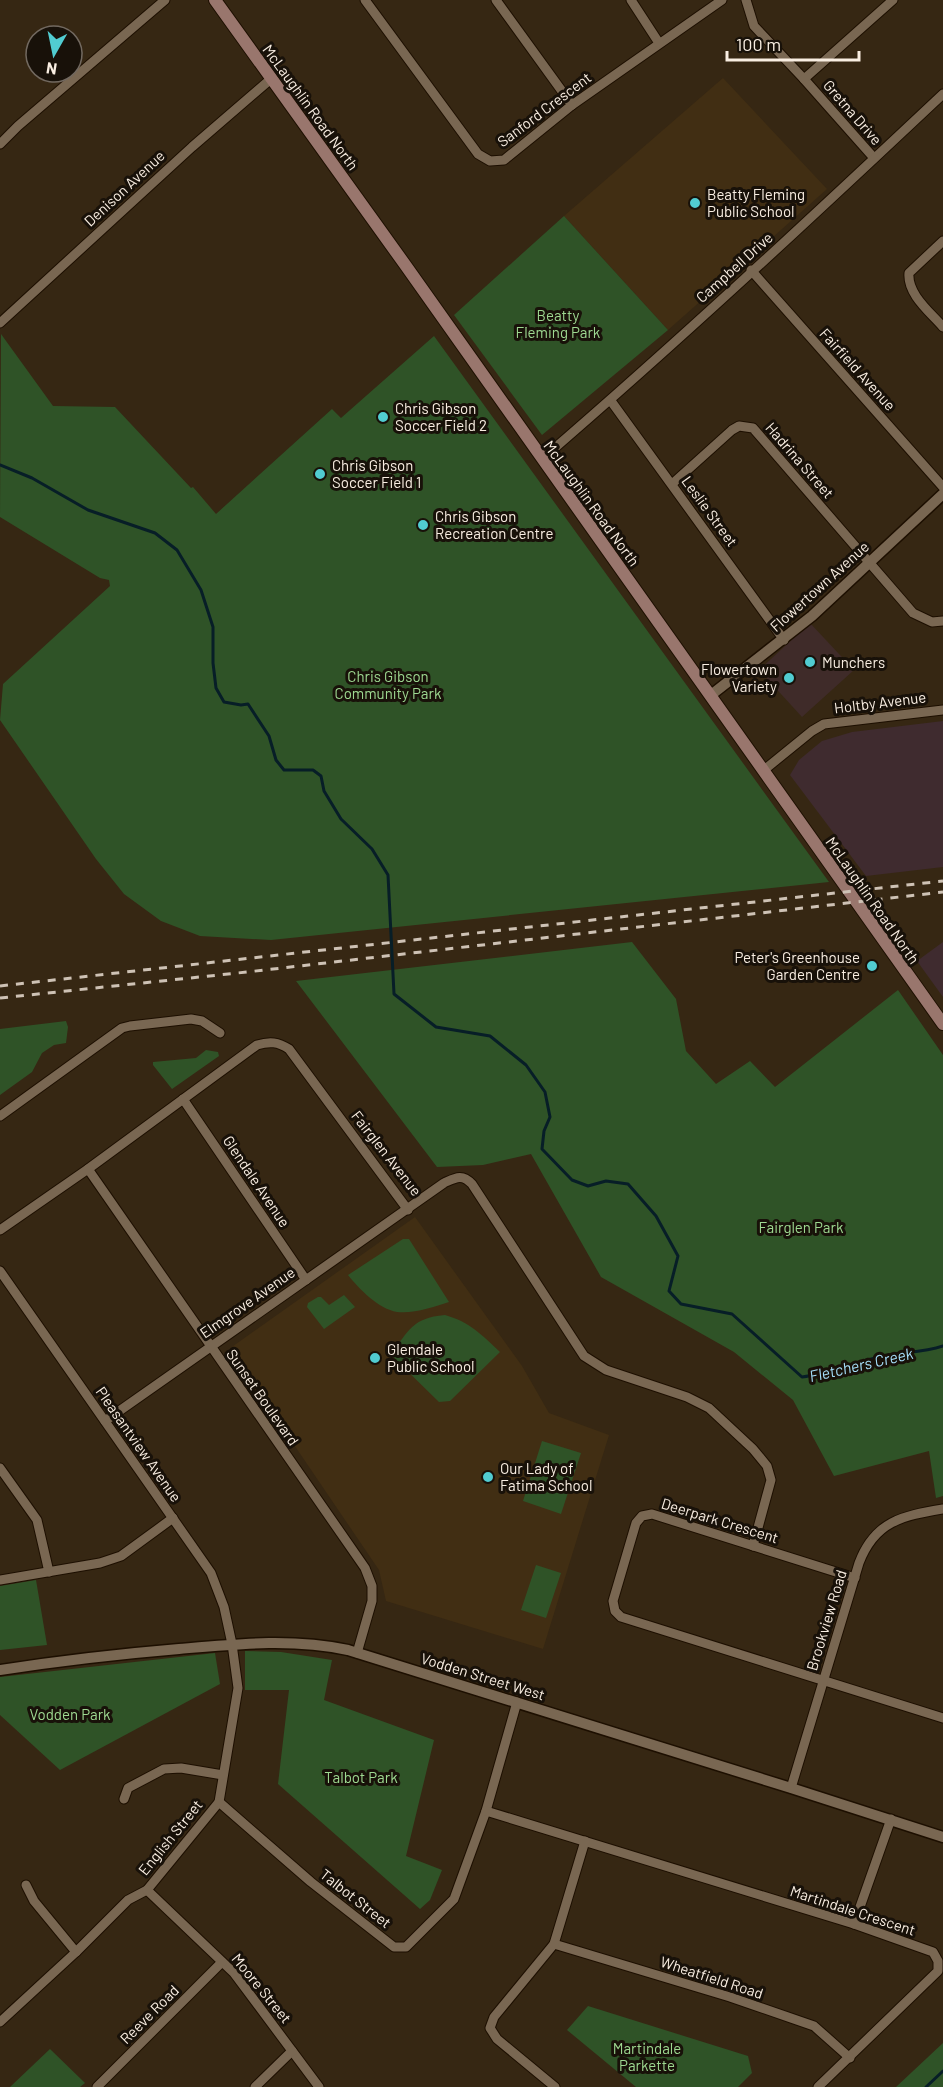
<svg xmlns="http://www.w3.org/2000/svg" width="943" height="2087" font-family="Barlow,sans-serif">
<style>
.commercial{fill:#3f2b29}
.industrial{fill:#3f2b2f}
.built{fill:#412e13}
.green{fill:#2f5327}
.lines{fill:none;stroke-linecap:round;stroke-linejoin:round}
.stream{stroke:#071e27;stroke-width:3}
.minor-casing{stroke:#1d0f00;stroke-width:11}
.tertiary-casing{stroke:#1d0f00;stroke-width:13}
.secondary-casing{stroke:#1d0f00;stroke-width:14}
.minor{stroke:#796752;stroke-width:9}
.tertiary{stroke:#796752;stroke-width:10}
.secondary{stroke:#99766d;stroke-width:12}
.rail{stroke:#cec2b5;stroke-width:3;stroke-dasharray:8 8;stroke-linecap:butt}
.poi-dot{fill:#51ccd1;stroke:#181109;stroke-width:2}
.labels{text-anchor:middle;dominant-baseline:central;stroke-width:6;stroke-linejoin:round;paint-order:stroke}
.street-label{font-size:15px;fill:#f9eee2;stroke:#181109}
.poi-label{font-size:15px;fill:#f9eee2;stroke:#181109;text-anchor:start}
.park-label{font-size:15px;fill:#9ed991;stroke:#181109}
.water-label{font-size:16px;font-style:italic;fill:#a6dffa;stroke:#181109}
</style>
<rect width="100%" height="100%" fill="#362713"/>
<path class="commercial" d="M 810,623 L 854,670 L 802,717 L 759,670 Z"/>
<g class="industrial">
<path d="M 943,721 L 943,867 L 866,876 L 790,775 L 799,760 L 822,741 L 852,732 Z"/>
<path d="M 943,942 L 943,997 L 917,961 Z"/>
</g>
<g class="built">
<path d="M 723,78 L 827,189 L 668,330 L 564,216 Z"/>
<path d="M 415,1217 L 522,1366 L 549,1413 L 609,1435 L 543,1649 L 386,1601 L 379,1570 L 229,1349 Z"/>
</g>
<g class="green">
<path d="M 564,216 L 668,330 L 542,435 L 454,315 Z"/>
<path d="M 1,334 L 53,406 L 115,407 L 191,488 L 193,487 L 216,514 L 332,409 L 341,418 L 434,336 L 829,882 L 271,940 L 200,936 L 161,921 L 124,894 L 96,859 L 0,720 L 3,684 L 110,586 L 109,580 L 100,578 L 0,517 Z"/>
<path d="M 632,942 L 676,999 L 686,1051 L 716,1084 L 750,1061 L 775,1087 L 898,990 L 943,1055 L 943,1496 L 936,1498 L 929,1451 L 834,1476 L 793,1400 L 734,1352 L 601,1277 L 531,1154 L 483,1165 L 437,1167 L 296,981 Z"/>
<path d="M 66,1021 L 68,1027 L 66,1043 L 54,1045 L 42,1053 L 32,1072 L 0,1095 L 0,1029 Z"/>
<path d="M 206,1050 L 218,1052 L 219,1056 L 172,1089 L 153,1065 L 153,1062 L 196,1058 Z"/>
<path d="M 403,1239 L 409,1239 L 449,1302 C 433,1307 414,1314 397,1312 C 379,1309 359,1289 348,1275 Z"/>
<path d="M 344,1295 L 355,1307 L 324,1329 L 307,1307 L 308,1303 L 318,1297 L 321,1297 L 329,1305 Z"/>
<path d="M 445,1315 C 470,1322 482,1335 500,1352 L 450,1401 L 439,1402 L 390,1354 C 410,1331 411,1318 445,1315 Z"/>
<path d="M 542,1441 L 581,1453 L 561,1514 L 523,1501 Z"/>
<path d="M 536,1565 L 561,1573 L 546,1618 L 521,1610 Z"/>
<path d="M 36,1580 L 47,1645 L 0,1650 L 0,1586 Z"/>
<path d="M 245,1651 L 281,1652 L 332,1660 L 324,1700 L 434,1740 L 406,1856 L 442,1870 L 430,1900 L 420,1909 L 278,1784 L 289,1690 L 245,1690 Z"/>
<path d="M 215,1653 L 220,1684 L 60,1770 L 0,1715 L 0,1677 Z"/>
<path d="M 588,2006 L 748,2056 L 752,2073 L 738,2087 L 636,2087 L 567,2030 Z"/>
<path d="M 943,2043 L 943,2087 L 896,2087 Z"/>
<path d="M 50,2049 L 85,2083 L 80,2087 L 10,2087 Z"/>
</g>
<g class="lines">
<g class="stream">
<path d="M 0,465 L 32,478 L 88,510 L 155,533 L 177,550 L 201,590 L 213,627 L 213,663 L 216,688 L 224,702 L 241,705 L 248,704 L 269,736 L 276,760 L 284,770 L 313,770 L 321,776 L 324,791 L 341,819 L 372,849 L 388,875 L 394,994 L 436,1027 L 490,1036 L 526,1065 L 545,1092 L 550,1117 L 544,1131 L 542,1149 L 572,1180 L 588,1186 L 606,1181 L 628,1184 L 656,1216 L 678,1256 L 669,1291 L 681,1304 L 732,1314 L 802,1377 C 828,1374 853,1363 879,1357 C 900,1352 922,1353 943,1346"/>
<path d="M 926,2087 L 943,2071"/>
</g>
<g class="minor-casing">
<g id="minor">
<path d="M 365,0 L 478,154 L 490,161 L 504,160 L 572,105 L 722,0"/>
<path d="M 496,0 L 572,105"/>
<path d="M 631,0 L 659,43"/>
<path d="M 746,0 L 754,26 L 804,79 L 874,158"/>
<path d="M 804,79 L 893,0"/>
<path d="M 0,144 L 18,126 L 165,0"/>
<path d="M 943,241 L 909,273 C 907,294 930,312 943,327"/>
<path d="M 751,270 L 943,487"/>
<path d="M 0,323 L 192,147 L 272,78"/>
<path d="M 611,401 L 784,640"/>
<path d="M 542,459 C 679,341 811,218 943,94"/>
<path d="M 672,484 L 732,430 L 739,426 L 753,428 L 913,613 L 932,622 L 943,621"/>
<path d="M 764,770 L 812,731 L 824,724 L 943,710"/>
<path d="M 183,1099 L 306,1280"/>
<path d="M 0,1116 L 122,1028 L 130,1026 L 191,1019 L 202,1021 L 220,1033"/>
<path d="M 88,1169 L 365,1568 L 372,1586 L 372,1601 L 357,1653"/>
<path d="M 0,1230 L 88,1169 L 257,1045 C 270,1041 278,1042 289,1049 L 408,1210"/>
<path d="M 0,1271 L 211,1573 L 224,1607 L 232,1644 L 238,1688 L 219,1802 L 147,1890 L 128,1900 L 76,1952 L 0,2022"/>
<path d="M 105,1421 L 444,1183 C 455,1178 462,1173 472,1184 L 584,1356 L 606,1370 L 687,1397 L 709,1408 L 753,1449 L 767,1466 L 771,1480 L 753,1546"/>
<path d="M 0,1468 L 37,1520 L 49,1572"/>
<path d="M 855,1578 L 652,1514 L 642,1516 L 636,1523 L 613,1601 L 615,1611 L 621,1617 L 943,1718"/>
<path d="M 0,1580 L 100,1563 L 121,1556 L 173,1518"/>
<path d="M 791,1788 L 859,1563 C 875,1521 902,1516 943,1509"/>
<path d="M 124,1799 L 128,1788 L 164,1769 L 181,1768 L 223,1775"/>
<path d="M 219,1802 L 311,1882 L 394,1947 L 406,1947 L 454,1899 L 486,1811 L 517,1702"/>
<path d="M 486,1811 L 854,1924 L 933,1952 L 938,1961 L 938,1971 L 818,2087"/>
<path d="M 26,1885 L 34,1901 L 76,1952"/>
<path d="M 147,1890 L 234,1973 L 319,2087"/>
<path d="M 854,1924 L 891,1819"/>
<path d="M 554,1944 L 730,1997 L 814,2026 L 850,2058"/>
<path d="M 97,2087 L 222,1962"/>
<path d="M 255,2087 L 292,2051"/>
<path d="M 555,2087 L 497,2039 L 490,2028 L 494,2017 L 554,1944 L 585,1841"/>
</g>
</g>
<g class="tertiary-casing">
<g id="tertiary">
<path d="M 711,695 L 812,616 L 943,494"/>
<path d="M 0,1670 C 59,1661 119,1654 179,1649 C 236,1644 292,1638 348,1650 L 791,1788 L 943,1837"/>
</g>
</g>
<g class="secondary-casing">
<path id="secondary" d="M 215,0 L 406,266 L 943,1024"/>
</g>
<use href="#minor" class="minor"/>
<use href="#tertiary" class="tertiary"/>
<use href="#secondary" class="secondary"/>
<g class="rail">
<path d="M 0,986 L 943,881"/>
<path d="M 0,998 L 247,972 L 943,892"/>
</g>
</g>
<g class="poi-dot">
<circle cx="695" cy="203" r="6"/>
<circle cx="383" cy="417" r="6"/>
<circle cx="320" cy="474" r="6"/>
<circle cx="423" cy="525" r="6"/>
<circle cx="810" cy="662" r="6"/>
<circle cx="789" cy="678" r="6"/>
<circle cx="872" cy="966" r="6"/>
<circle cx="375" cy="1358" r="6"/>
<circle cx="488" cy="1477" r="6"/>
</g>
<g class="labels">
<g class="street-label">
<text transform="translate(311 107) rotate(54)">McLaughlin Road North</text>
<text transform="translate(544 109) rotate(-37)">Sanford Crescent</text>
<text transform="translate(853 112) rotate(49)">Gretna Drive</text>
<text transform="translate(124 188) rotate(-43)">Denison Avenue</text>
<text transform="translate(734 267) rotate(-42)">Campbell Drive</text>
<text transform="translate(858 369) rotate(48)">Fairfield Avenue</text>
<text transform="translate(800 460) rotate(49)">Hadrina Street</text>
<text transform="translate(592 503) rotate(54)">McLaughlin Road North</text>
<text transform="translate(710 511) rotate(54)">Leslie Street</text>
<text transform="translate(819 586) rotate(-42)">Flowertown Avenue</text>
<text transform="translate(880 702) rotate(-7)">Holtby Avenue</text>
<text transform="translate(873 900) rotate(55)">McLaughlin Road North</text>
<text transform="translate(387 1153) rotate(52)">Fairglen Avenue</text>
<text transform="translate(257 1181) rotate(56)">Glendale Avenue</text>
<text transform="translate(247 1302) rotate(-35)">Elmgrove Avenue</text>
<text transform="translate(263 1397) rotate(55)">Sunset Boulevard</text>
<text transform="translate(139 1444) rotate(55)">Pleasantview Avenue</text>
<text transform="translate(720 1520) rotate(17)">Deerpark Crescent</text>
<text transform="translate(826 1620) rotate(-73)">Brookview Road</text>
<text transform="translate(483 1676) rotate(17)">Vodden Street West</text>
<text transform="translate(170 1837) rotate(-51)">English Street</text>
<text transform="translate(356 1898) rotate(38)">Talbot Street</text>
<text transform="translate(853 1910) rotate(18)">Martindale Crescent</text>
<text transform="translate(712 1977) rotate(18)">Wheatfield Road</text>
<text transform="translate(262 1988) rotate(51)">Moore Street</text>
<text transform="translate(149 2014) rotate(-45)">Reeve Road</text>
</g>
<g class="poi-label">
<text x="707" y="194">Beatty Fleming<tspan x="707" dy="17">Public School</tspan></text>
<text x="395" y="408">Chris Gibson<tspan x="395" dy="17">Soccer Field 2</tspan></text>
<text x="332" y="465">Chris Gibson<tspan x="332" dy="17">Soccer Field 1</tspan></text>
<text x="435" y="516">Chris Gibson<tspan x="435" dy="17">Recreation Centre</tspan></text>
<text x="822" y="662">Munchers</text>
<text x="777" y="669" text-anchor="end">Flowertown<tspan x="777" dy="17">Variety</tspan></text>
<text x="860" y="957" text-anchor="end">Peter's Greenhouse<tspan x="860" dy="17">Garden Centre</tspan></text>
<text x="387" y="1349">Glendale<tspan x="387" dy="17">Public School</tspan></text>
<text x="500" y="1468">Our Lady of<tspan x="500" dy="17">Fatima School</tspan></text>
</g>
<g class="park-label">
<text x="558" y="315">Beatty<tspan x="558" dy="17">Fleming Park</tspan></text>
<text x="388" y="676">Chris Gibson<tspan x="388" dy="17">Community Park</tspan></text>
<text x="801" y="1227">Fairglen Park</text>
<text x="70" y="1714">Vodden Park</text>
<text x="361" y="1777">Talbot Park</text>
<text x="647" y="2048">Martindale<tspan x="647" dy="17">Parkette</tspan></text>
</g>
<g class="water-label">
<text transform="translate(861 1364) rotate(-13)">Fletchers Creek</text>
</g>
</g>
<g transform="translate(54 54) rotate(189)"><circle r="28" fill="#181109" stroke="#726960" stroke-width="1.5"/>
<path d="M0-4.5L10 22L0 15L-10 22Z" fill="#51ccd1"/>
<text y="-9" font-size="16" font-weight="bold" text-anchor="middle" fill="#f9eee2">N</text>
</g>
<path d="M727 51v9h132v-9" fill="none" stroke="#f9eee2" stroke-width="3"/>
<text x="736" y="51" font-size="18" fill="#f9eee2" stroke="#181109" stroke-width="4.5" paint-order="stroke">100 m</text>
</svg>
